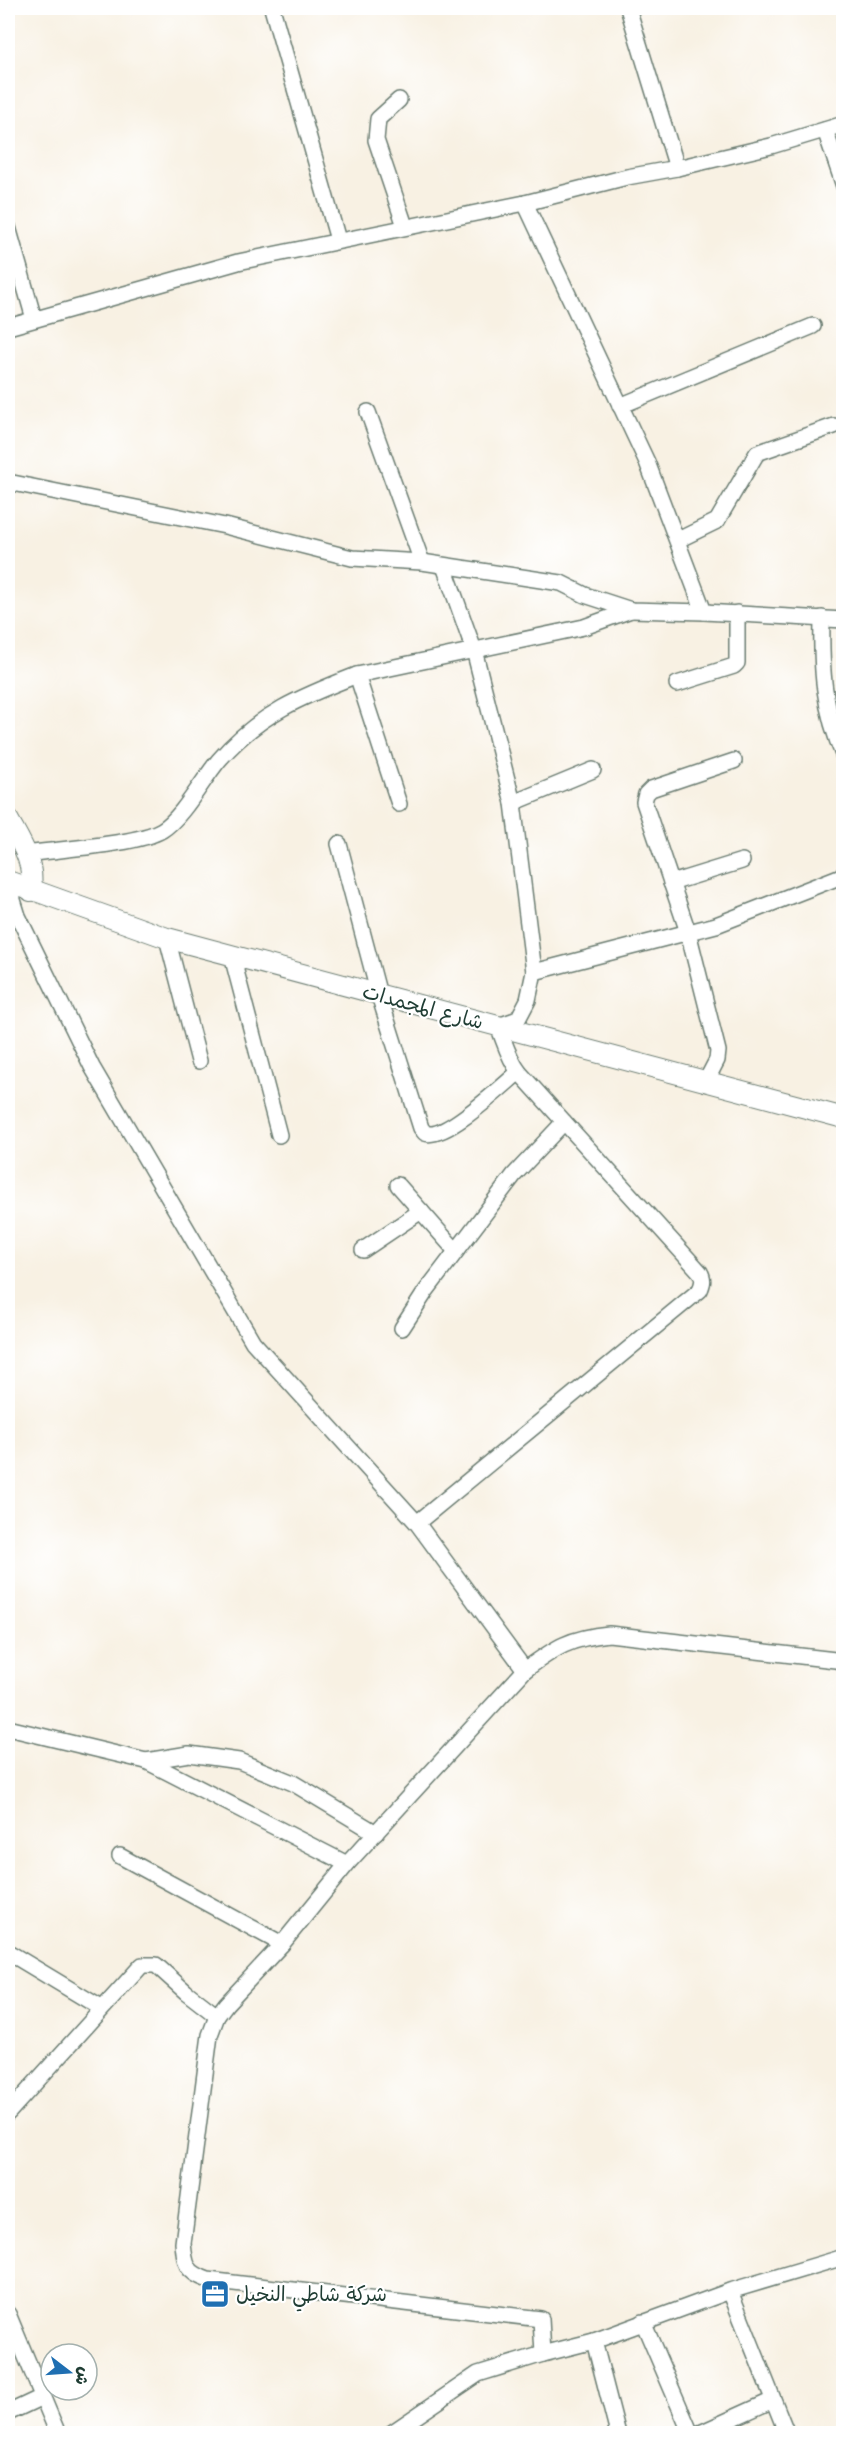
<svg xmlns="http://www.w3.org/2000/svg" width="851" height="2441" font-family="'Comic Neue','Playpen Sans Arabic',sans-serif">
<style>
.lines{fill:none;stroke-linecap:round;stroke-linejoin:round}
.minor-casing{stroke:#6b7c71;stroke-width:18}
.major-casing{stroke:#6b7c71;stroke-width:22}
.minor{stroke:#fff;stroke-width:15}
.major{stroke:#fff;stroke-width:20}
.labels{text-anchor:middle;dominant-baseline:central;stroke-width:4.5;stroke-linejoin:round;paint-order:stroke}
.street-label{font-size:20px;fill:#1f3d34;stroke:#fff}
.poi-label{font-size:20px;fill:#1f3d34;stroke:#fff;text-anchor:start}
</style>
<rect width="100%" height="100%" fill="#fff"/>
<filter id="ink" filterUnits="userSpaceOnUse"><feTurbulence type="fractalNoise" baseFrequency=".0167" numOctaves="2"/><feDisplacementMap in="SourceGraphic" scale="12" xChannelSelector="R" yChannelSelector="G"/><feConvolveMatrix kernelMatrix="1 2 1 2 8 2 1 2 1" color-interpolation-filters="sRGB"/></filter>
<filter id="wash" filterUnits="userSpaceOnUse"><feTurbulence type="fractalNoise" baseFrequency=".008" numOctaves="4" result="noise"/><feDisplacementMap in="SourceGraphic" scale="24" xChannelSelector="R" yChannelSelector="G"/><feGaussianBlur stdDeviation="1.35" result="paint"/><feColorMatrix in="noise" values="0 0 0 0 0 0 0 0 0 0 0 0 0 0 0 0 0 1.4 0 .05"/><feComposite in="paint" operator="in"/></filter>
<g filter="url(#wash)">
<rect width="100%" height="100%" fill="#f8f1e3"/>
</g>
<g filter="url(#ink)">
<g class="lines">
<g class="minor-casing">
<g id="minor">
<path d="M 272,8 L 338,240"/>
<path d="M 628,8 L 677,168"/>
<path d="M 399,100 L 378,119 L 376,140 L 405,226"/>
<path d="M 825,130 L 844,186"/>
<path d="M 525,203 L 647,462 L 704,612"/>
<path d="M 8,227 L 34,319"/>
<path d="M 8,327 L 238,262 L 525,203 L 627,177 L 677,168 L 771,146 L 844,124"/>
<path d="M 620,406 L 813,326"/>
<path d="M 368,412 L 422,562"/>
<path d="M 8,482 L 225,526 L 352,558 L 422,562 L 561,583 L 585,595 L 631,610 L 704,612 L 844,620"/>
<path d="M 678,540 L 717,521 L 757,453 L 834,426"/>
<path d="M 444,566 L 474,650 L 513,803"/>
<path d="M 822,618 C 821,669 823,709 844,757"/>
<path d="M 357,675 L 399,804"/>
<path d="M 677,684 L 734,666 L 737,663 L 737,613"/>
<path d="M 339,844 L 379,995 L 421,1128 L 425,1133 C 445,1141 502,1086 519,1072"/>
<path d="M 27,854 C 59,849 137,845 162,830 C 182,818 203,779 219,760 C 258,714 303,696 357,675 L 584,627 L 631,610"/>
<path d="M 12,883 L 13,900 L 18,916 L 92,1067 L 253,1342 L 417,1523 L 525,1670"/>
<path d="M 671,883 L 742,861"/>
<path d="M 167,938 L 199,1061"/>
<path d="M 232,956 L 279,1135"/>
<path d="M 534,972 L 513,803 L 593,770"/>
<path d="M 705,1083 L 717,1060 L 718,1051 L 688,932 L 644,802 L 646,794 L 651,789 L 734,761"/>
<path d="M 398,1185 L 456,1251"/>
<path d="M 363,1250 L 421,1211"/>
<path d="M 402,1328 L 426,1291 L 514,1175 L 564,1122"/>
<path d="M 417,1523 L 700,1290 C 703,1283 704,1279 700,1272 L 519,1072 C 508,1057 505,1043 498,1026 L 518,1019 L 528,1000 L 534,972 L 716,925 L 844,875"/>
<path d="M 844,1661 L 609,1634 C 570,1638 556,1647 525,1670 L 347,1864 L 282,1944 L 226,2004 L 217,2016 L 210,2035 L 183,2243 C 185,2265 186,2272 208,2280 L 541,2319 L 543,2354 L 594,2341 L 730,2291 L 844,2257"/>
<path d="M 8,1728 L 146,1761 L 347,1864"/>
<path d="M 146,1761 L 189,1754 L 239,1761 L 293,1783 L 376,1833"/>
<path d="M 120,1856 L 282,1944"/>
<path d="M 8,1952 L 101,2008"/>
<path d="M 8,2113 L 142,1965 L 156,1965 L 186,1992 L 217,2016"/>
<path d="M 730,2291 L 787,2434"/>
<path d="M 8,2314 L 58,2434"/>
<path d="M 643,2322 L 691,2434"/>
<path d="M 594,2341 L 618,2434"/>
<path d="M 8,2413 L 42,2397"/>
<path d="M 390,2434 L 478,2374 L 543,2354"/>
<path d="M 698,2434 L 773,2400"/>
</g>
</g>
<g class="major-casing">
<g id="major">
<path d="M 8,819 C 21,843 35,862 31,891"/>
<path d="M 8,881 L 167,938 L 844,1118"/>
</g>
</g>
<use href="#minor" class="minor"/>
<use href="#major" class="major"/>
</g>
</g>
<defs>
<g id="office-square" transform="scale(1.5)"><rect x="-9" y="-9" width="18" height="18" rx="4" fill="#1f6fb2" stroke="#fff"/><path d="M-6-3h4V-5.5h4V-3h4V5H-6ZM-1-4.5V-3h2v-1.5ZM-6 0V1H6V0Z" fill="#fff"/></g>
</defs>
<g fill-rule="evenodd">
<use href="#office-square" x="215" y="2294"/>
</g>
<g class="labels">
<g class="street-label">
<text transform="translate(423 1007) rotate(15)">شارع المجمدات</text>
</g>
<g class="poi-label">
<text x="236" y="2294">شركة شاطي النخيل</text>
</g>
</g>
<rect width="851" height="2441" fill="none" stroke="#fff" stroke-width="30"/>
<g transform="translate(69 2372) rotate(107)"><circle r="28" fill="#ffffff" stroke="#a5b1ae" stroke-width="1.5"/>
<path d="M0-4.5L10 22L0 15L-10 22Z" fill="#1f6fb2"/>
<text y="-9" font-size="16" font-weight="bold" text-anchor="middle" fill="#1f3d34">ش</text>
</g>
</svg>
